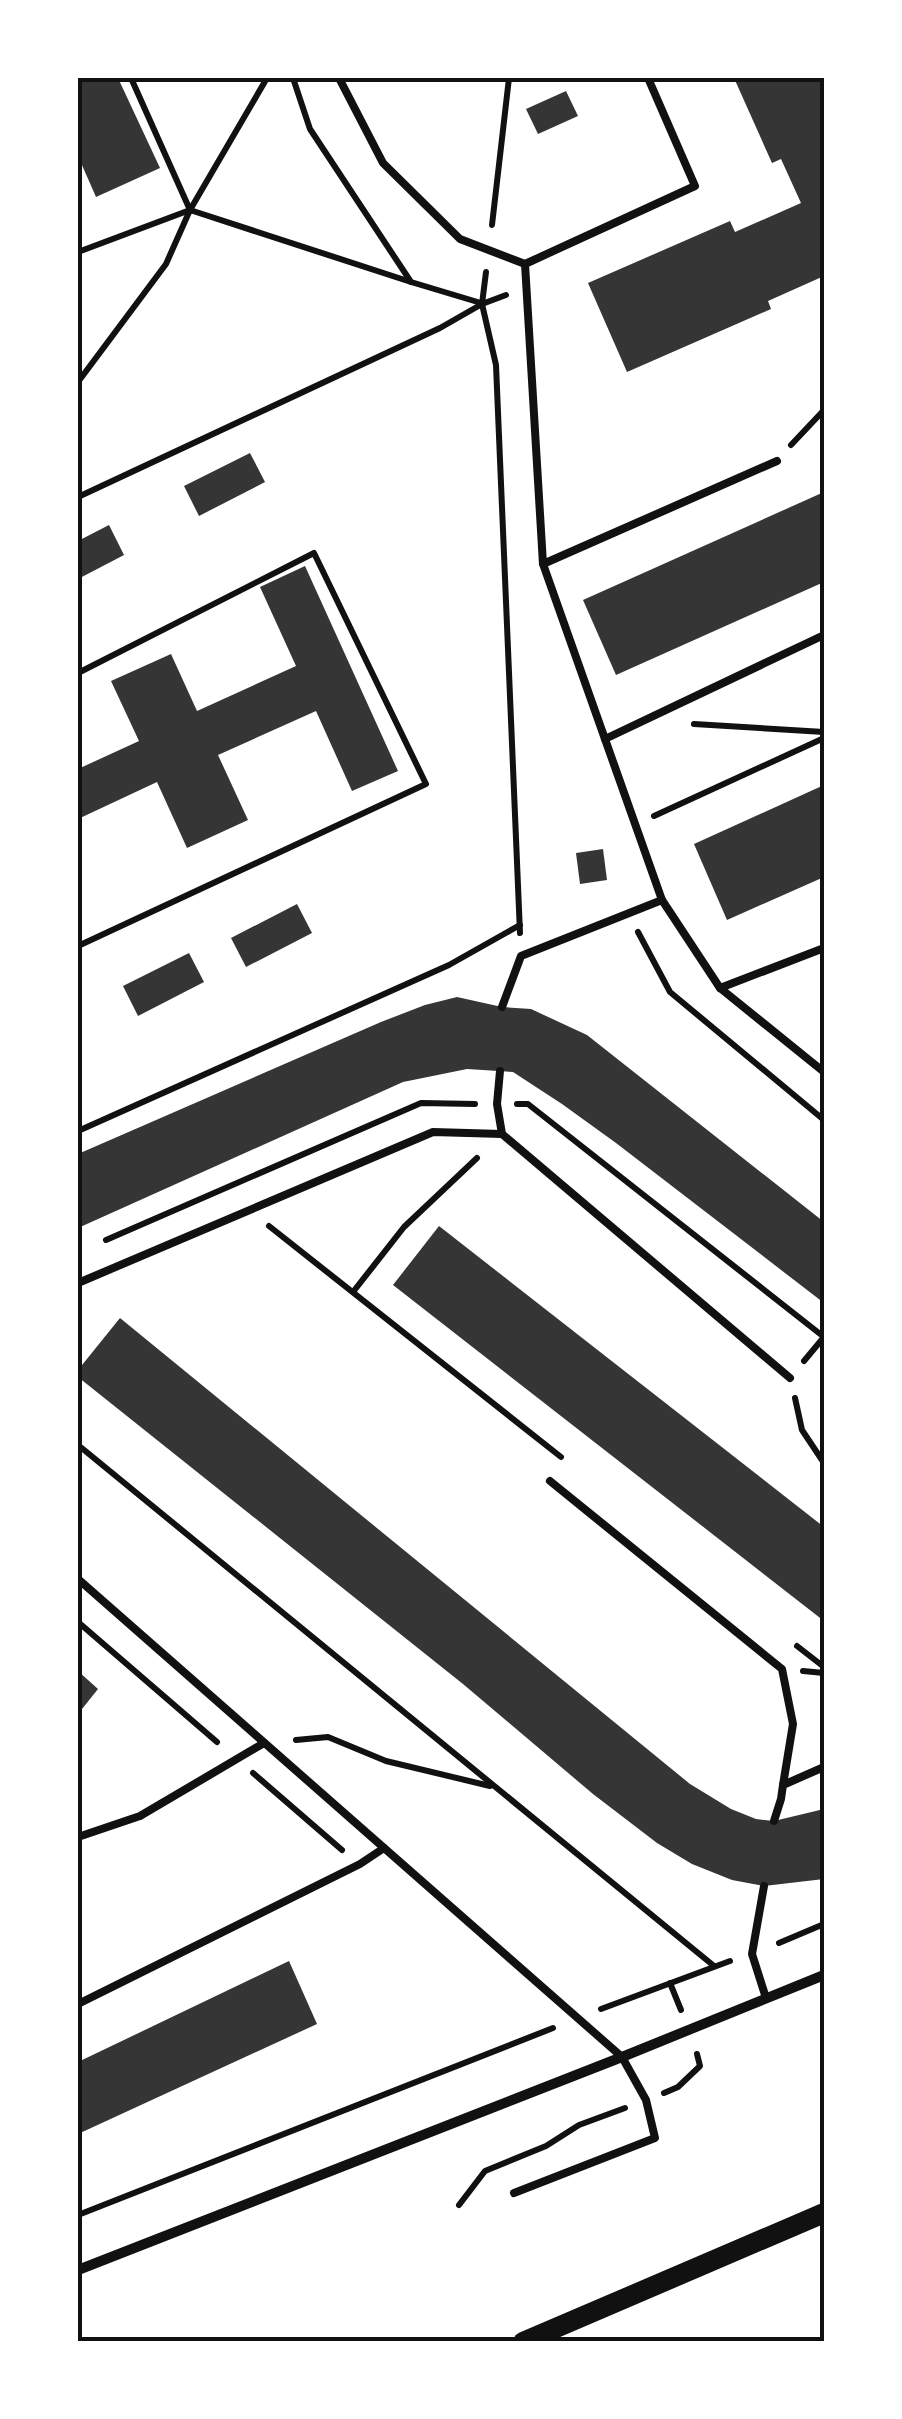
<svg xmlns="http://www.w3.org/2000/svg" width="902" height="2419" font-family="Manrope,sans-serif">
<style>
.building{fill:#353535}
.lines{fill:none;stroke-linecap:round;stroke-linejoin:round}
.path{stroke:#111;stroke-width:6}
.service{stroke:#111;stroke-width:8}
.minor{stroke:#111;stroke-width:10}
.secondary{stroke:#111;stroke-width:20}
.neatline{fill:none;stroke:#111;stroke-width:4}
</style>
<rect width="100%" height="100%" fill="#fff"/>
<g class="building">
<path d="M 78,78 L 118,78 L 160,168 L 96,197 L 78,156 Z"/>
<path d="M 734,78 L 824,78 L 824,276 L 768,301 L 771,309 L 627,372 L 588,283 L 730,221 L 735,232 L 801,203 L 781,159 L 772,163 Z"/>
<path d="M 566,91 L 578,116 L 538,134 L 526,109 Z"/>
<path d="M 250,453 L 265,482 L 199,516 L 184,486 Z"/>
<path d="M 824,492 L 824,582 L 616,675 L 583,600 Z"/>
<path d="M 109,525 L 124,555 L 78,579 L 78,541 Z"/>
<path d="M 305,566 L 398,771 L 352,791 L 316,711 L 218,755 L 248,820 L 187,848 L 157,782 L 78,819 L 78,769 L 139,741 L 111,681 L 171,654 L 197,711 L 296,666 L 260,587 Z"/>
<path d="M 824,785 L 824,877 L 727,920 L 694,844 Z"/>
<path d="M 603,849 L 607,880 L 580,884 L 576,853 Z"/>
<path d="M 297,904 L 312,933 L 246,967 L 231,938 Z"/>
<path d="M 189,953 L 204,982 L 138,1016 L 123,986 Z"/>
<path d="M 457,997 L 502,1007 L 531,1009 L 587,1035 L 824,1222 L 824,1303 L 616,1143 L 562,1104 L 513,1072 L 467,1069 L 403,1082 L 78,1228 L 78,1154 L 381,1022 L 425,1005 Z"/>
<path d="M 439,1226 L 824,1527 L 824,1621 L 393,1285 Z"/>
<path d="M 120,1318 L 690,1784 L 731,1809 L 756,1819 L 774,1821 L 824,1809 L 824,1879 L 764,1886 L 732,1880 L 692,1864 L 657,1843 L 593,1794 L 463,1684 L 78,1377 L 78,1370 Z"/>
<path d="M 78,1671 L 98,1689 L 78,1714 Z"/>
<path d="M 289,1961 L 317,2024 L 78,2134 L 78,2062 Z"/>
</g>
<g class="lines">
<g class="path">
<path d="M 293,78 L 310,129 L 411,282 L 481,303"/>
<path d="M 190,210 L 411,282"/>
<path d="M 492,225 L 509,78"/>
<path d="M 78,252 L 190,210 L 131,78"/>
<path d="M 486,272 L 482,304 L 496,365 L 520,933"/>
<path d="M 78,382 L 166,264 L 190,210 L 267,78"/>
<path d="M 791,445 L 824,410"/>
<path d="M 78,497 L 440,328 L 482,304 L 506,295"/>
<path d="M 78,673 L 314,553 L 426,784 L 78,946"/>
<path d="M 694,724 L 824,732"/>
<path d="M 654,816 L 824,738"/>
<path d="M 638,932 L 670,992 L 824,1120"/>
<path d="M 517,1104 L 528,1104 L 824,1337 L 804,1361"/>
<path d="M 78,1131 L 449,965 L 520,925"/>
<path d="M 269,1226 L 561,1457"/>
<path d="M 106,1240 L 421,1103 L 475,1104"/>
<path d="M 353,1292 L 404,1227 L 477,1158"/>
<path d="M 795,1398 L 802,1430 L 824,1463"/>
<path d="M 78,1445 L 714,1966"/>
<path d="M 78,1622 L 217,1742"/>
<path d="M 797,1646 L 824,1667"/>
<path d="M 803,1671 L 824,1673"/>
<path d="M 296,1740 L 328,1737 L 386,1761 L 490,1786"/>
<path d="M 253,1773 L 342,1850"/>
<path d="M 779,1943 L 824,1924"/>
<path d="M 670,1983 L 681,2010"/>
<path d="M 601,2009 L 730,1961"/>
<path d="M 664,2093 L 678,2087 L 700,2066 L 697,2054"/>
<path d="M 459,2205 L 485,2171 L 546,2146 L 579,2125 L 625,2108"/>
<path d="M 78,2215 L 553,2028"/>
</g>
<g class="service">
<path d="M 339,78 L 383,163 L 460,239 L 525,264"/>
<path d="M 648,78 L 695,186 L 525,264 L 543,564 L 662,900 L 720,988 L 824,1072"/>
<path d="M 543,564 L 777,461"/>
<path d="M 605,739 L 824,635"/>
<path d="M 720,988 L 824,948"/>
<path d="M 502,1007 L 521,956 L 662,900"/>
<path d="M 500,1071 L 497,1104 L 502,1134"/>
<path d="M 78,1283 L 433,1132 L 502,1134 L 790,1378"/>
<path d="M 550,1481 L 782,1669 L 793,1724 L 783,1785"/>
<path d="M 78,1579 L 622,2057 L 646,2100 L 655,2138 L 514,2193"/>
<path d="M 774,1821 L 781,1799 L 783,1785 L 824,1767"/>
<path d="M 78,1837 L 140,1816 L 264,1743"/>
<path d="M 764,1886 L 752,1954 L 766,1998"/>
<path d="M 78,2004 L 360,1864 L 384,1848"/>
</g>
<path class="minor" d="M 78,2270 L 622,2057 L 824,1975"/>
<path class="secondary" d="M 523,2342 L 824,2213"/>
</g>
<rect width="902" height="2419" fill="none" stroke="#ffffff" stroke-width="160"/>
<rect x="80" y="80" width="742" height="2259" class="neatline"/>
</svg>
